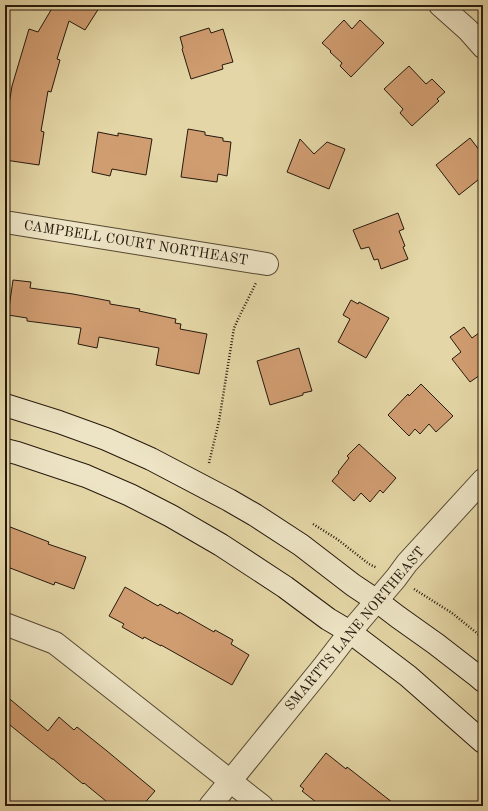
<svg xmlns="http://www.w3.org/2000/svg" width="488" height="811" font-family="'Old Standard TT',serif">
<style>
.building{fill:#d09d71;stroke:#26190c}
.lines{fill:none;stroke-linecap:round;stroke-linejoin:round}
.street-casing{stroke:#564832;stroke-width:24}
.secondary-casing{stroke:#26190c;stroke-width:24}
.path{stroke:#26190c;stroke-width:2.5;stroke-dasharray:1 2;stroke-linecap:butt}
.street{stroke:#ede4c5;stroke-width:22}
.secondary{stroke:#ede4c5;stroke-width:22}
.labels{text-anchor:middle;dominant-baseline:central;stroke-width:3.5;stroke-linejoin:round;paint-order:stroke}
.street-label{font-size:14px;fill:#26190c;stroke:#ede4c5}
</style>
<rect width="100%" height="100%" fill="#e4d6a6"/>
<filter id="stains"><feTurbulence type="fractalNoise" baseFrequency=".005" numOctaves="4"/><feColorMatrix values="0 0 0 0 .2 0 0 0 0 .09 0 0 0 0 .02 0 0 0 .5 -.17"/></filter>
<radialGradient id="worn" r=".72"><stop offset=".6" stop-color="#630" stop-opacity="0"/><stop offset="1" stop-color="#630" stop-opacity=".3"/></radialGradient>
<g class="building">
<path d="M 44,5 L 101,5 L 85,30 L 69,21 L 57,59 L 60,60 L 51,92 L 48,91 L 41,131 L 44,132 L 39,165 L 5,160 L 5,129 L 12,86 L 29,29 L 38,32 L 51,10 Z"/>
<path d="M 344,20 L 352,29 L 360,20 L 384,43 L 351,77 L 340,66 L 342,63 L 330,52 L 331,51 L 322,43 Z"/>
<path d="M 209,28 L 211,33 L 223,29 L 233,62 L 222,65 L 223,69 L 191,79 L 182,49 L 183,48 L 180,37 Z"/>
<path d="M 409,66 L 426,84 L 432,79 L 445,92 L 437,99 L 439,101 L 412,126 L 400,113 L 403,109 L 384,89 Z"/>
<path d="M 188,129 L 205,132 L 205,135 L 223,138 L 223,141 L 231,142 L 227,176 L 218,174 L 217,182 L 181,177 Z"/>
<path d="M 98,132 L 118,136 L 118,133 L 152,139 L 146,175 L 112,169 L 110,176 L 92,172 Z"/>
<path d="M 470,138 L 483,155 L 483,176 L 459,195 L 436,165 Z"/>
<path d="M 300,139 L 314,154 L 327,142 L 345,149 L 329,189 L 287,172 Z"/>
<path d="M 398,213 L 404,229 L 399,231 L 405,246 L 403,247 L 408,259 L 381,269 L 378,259 L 374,260 L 369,247 L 361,249 L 353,230 Z"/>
<path d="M 13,280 L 31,282 L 30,288 L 73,294 L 110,301 L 110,304 L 140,309 L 139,311 L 176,319 L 175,323 L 181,324 L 180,329 L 207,334 L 199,374 L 156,365 L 159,348 L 99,337 L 97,348 L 78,344 L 81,328 L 27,321 L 27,318 L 8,315 Z"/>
<path d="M 351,300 L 358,304 L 359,302 L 389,318 L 366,358 L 338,342 L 350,319 L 343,315 Z"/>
<path d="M 464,327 L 472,338 L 483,330 L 483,373 L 470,382 L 452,359 L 461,352 L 450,337 Z"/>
<path d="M 299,348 L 312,391 L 303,393 L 303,395 L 270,405 L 257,361 Z"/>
<path d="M 421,384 L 453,416 L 436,432 L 429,424 L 420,434 L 415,429 L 409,436 L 388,415 L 408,394 L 409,396 Z"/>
<path d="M 359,444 L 396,478 L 383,493 L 380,490 L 370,502 L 361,493 L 354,501 L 332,481 L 339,473 L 338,472 L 349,458 L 347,456 Z"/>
<path d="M 5,525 L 49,542 L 48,544 L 86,557 L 74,589 L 55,582 L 54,585 L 5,566 Z"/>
<path d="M 125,587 L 158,606 L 160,604 L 178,614 L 179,612 L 214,632 L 215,630 L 233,640 L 231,644 L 249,655 L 232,685 L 161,645 L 161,646 L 144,637 L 143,639 L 122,627 L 124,624 L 109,616 Z"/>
<path d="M 5,695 L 48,731 L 59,717 L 74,730 L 77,727 L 107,751 L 155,791 L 142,806 L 112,806 L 84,783 L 83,784 L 53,759 L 52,759 L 5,721 Z"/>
<path d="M 326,753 L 346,769 L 347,767 L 397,806 L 321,806 L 302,791 L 304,789 L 300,786 Z"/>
</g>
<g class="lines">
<g class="street-casing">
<g id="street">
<path d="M 440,5 L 468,30 L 483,47"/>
<path d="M 5,222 L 267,264"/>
<path d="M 5,624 L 55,643 L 262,806"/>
<path d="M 210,806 L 323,667 L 350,632 L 396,578 L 407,563 L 483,480"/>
</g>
</g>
<g class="secondary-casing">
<g id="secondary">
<path d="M 5,405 L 59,422 L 106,439 L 151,459 L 229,500 L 255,515 L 301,545 L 353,585 L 377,601 L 398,617 L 436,644 L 476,675 L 483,681"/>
<path d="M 5,450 L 17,453 L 86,476 L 130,495 L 171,516 L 221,545 L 285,587 L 328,619 L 350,632 L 408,676 L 483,742"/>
</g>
</g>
<g class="path">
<path d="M 209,463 L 219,421 L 234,328 L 241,313 L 256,283"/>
<path d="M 313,524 L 337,539 L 369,564 L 377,568"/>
<path d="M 414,589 L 452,613 L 483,638"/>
</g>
<use href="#street" class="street"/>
<use href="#secondary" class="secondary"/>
</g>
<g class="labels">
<g class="street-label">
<text transform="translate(136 243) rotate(9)">CAMPBELL COURT NORTHEAST</text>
<text transform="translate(355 629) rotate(-50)">SMARTTS LANE NORTHEAST</text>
</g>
</g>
<rect width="488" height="811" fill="none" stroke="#e4d6a6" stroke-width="20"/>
<rect x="6" y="6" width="476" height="799" fill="none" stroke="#26190c" stroke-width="2"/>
<rect x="10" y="10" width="468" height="791" fill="none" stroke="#26190c"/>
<rect width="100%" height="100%" filter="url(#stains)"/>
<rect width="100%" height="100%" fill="url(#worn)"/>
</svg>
